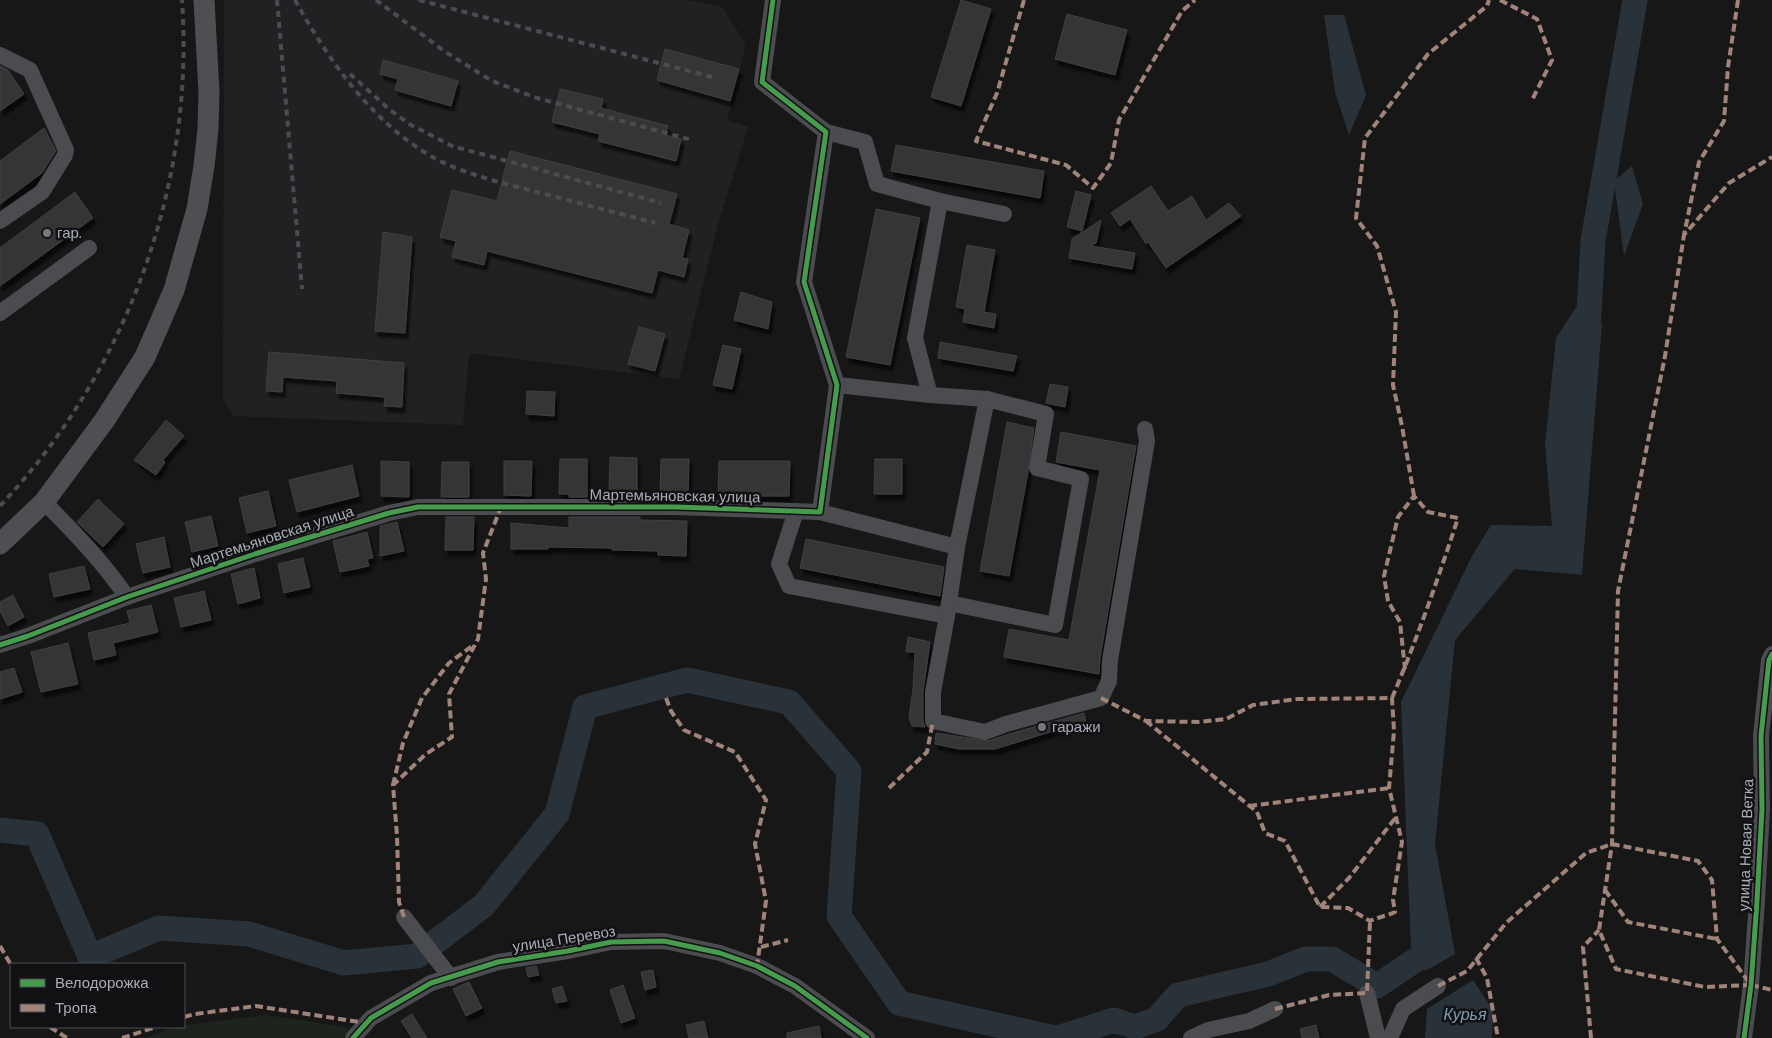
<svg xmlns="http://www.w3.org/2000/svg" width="1772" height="1038" font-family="'DM Sans',sans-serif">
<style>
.built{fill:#212123}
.green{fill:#1d241e}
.water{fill:#2a3239}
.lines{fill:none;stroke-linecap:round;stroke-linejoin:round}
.river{stroke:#2a3239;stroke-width:25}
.building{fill:#353536;stroke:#3f4043;filter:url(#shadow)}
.minor{stroke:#4b4c50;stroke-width:16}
.major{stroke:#4d4f52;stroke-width:21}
.rail{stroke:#4b4c4f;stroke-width:4;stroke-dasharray:6 5;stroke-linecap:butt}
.quiet{stroke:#a18479;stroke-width:4;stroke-dasharray:8 4;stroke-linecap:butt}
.cycleway-casing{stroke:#111113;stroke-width:8}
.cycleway{stroke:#469c4c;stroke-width:5}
.poi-dot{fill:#757880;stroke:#111113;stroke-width:2}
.labels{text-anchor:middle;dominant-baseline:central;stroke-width:5;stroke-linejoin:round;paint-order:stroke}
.poi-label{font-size:15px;fill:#a8adb8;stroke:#111113;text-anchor:start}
.street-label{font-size:15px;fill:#a8adb8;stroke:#111113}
.water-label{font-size:16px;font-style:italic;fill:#7f9bb3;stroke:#111113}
</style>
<defs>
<filter id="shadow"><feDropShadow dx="3" dy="5.5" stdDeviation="1" flood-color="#0009"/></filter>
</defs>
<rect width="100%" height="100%" fill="#171717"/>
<path class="built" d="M 224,0 L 688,0 L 722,7 L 746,44 L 727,120 L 748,127 L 719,221 L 679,379 L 469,353 L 463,425 L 233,416 L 223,400 Z"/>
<path class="green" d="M 267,1015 L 350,1028 L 343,1038 L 146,1038 L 176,1027 L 184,1027 L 184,1025 Z"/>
<g class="water">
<path d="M 1324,15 L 1344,15 L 1366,95 L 1349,135 L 1335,92 Z"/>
<path d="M 1632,166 L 1643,204 L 1624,256 L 1614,181 Z"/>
<path d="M 1577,306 L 1602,324 L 1582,575 L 1515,569 L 1455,640 L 1435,844 L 1455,954 L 1425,971 L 1411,947 L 1401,702 L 1472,556 L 1491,525 L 1552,526 L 1545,444 L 1556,338 Z"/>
<path d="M 1473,980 L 1493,1010 L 1492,1038 L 1425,1038 L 1427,1009 Z"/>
</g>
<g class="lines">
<g class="river">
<path d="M 1587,348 L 1593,241 L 1635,0"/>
<path d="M 0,830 L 37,834 L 90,957 L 159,928 L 249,934 L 344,963 L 417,956 L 484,905 L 557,814 L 585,707 L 687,680 L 789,702 L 849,771 L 839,916 L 899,1003 L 1055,1038"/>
<path d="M 1058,1038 L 1114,1020 L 1135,1027 L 1157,1019 L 1178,995 L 1268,974 L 1306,959 L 1332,959 L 1377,986 L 1426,953 L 1425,929"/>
</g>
</g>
<g class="building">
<path d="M 961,0 L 991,9 L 961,106 L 931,97 Z"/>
<path d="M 1067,14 L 1127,30 L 1115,75 L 1055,59 Z"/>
<path d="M 665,49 L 739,69 L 730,101 L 657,80 Z"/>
<path d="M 383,60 L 458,81 L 451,106 L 395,90 L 398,79 L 380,74 Z"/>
<path d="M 0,66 L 8,70 L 24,94 L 0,111 Z"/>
<path d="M 560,89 L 603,99 L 601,108 L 668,126 L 665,135 L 681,139 L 676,161 L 598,141 L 600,134 L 552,122 Z"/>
<path d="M 44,128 L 56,151 L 42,173 L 0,204 L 0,161 Z"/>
<path d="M 896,145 L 1044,171 L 1040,198 L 891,171 Z"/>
<path d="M 510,151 L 677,194 L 669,224 L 689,230 L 682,258 L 688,259 L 684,277 L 658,270 L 652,293 L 487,251 L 484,265 L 452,257 L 456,241 L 440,237 L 452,190 L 497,201 Z"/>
<path d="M 1151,186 L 1168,211 L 1192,196 L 1206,220 L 1229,203 L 1241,216 L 1166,268 L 1148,242 L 1146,244 L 1130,219 L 1120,226 L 1111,213 Z"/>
<path d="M 1076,191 L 1091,195 L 1082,231 L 1067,227 Z"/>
<path d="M 75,192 L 93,218 L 0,286 L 0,248 Z"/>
<path d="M 876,209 L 920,218 L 890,365 L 846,357 Z"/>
<path d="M 1101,220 L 1096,243 L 1091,246 L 1135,253 L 1132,269 L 1069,258 L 1072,239 Z"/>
<path d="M 383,232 L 412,237 L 405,333 L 375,331 Z"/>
<path d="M 967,245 L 995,250 L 984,312 L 996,314 L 994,328 L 963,322 L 965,309 L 956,307 Z"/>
<path d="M 741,292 L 772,302 L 768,329 L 734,320 Z"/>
<path d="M 639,327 L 665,334 L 655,371 L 628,364 Z"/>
<path d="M 940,342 L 1017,356 L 1013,371 L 938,358 Z"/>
<path d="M 723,345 L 741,349 L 732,389 L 713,385 Z"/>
<path d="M 269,352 L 404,363 L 402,407 L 384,406 L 385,397 L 336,393 L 337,381 L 283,377 L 282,392 L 266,391 Z"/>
<path d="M 1050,384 L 1068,387 L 1065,407 L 1046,403 Z"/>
<path d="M 527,391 L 555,392 L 554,416 L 526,414 Z"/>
<path d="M 166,420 L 184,436 L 163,460 L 165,462 L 156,475 L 134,460 Z"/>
<path d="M 1007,422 L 1034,428 L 1028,472 L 1009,576 L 980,571 Z"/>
<path d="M 1061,432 L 1136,446 L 1100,658 L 1099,674 L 1004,657 L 1009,629 L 1069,640 L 1100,470 L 1056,462 Z"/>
<path d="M 610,457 L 637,458 L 637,492 L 609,492 Z"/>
<path d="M 560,459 L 587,459 L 587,497 L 569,497 L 569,494 L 559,494 Z"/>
<path d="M 661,459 L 689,459 L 688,494 L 660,493 Z"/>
<path d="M 875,459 L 902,459 L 902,494 L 874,494 Z"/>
<path d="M 381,461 L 409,462 L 409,497 L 381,496 Z"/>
<path d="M 504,461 L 532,461 L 531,496 L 504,495 Z"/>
<path d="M 719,461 L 790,461 L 789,496 L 718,496 Z"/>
<path d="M 442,462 L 469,462 L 469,497 L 441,497 Z"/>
<path d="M 352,465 L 359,496 L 297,512 L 289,480 Z"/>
<path d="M 268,491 L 276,526 L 247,533 L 239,498 Z"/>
<path d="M 98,499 L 124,524 L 103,547 L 77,522 Z"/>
<path d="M 211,516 L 218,546 L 192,552 L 185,522 Z"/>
<path d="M 446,517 L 474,517 L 473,550 L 445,550 Z"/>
<path d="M 569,517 L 640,517 L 640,520 L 687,521 L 686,556 L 658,555 L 658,551 L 612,550 L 612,548 L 548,547 L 548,549 L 511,549 L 511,523 L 569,528 Z"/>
<path d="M 397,522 L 404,551 L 380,556 L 380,526 Z"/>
<path d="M 367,532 L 373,558 L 367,559 L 369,566 L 340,572 L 333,541 Z"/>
<path d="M 164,537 L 170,567 L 143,573 L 136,544 Z"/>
<path d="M 806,539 L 944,567 L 940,596 L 800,568 Z"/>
<path d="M 303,558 L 310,587 L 284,593 L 278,564 Z"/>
<path d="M 84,566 L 90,589 L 54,597 L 49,574 Z"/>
<path d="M 254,568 L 260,598 L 238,604 L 231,574 Z"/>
<path d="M 204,591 L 211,620 L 181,627 L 174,598 Z"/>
<path d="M 13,595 L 24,617 L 8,626 L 0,611 L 0,602 Z"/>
<path d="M 151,605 L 158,632 L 113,643 L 116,655 L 94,660 L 88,633 L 130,623 L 127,611 Z"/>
<path d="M 908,637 L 930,642 L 923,692 L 923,721 L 925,727 L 912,726 L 909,717 L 913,689 L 915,652 L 906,652 Z"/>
<path d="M 68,643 L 78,684 L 41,692 L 31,652 Z"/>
<path d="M 14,668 L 22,692 L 0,699 L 0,672 Z"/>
<path d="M 1084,713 L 1086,721 L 995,749 L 959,749 L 935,744 L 936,733 L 988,741 L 1009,734 Z"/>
<path d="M 536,966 L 539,975 L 528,977 L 526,968 Z"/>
<path d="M 653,970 L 656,987 L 645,990 L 641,972 Z"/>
<path d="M 469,982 L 482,1008 L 466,1016 L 453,989 Z"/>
<path d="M 623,985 L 635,1018 L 621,1023 L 610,990 Z"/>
<path d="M 562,986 L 567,1001 L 556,1003 L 552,989 Z"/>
<path d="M 412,1014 L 427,1038 L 412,1038 L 401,1021 Z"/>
<path d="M 704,1021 L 708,1038 L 689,1038 L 686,1025 Z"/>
<path d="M 1316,1025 L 1319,1038 L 1302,1038 L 1300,1029 Z"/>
<path d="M 819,1026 L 821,1038 L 787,1038 L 787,1033 Z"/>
</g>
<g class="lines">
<g class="minor">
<path d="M 0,55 L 30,70 L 66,150 L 65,155 L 42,192 L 0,221"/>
<path d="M 826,132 L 865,142 L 877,184 L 940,201 L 915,338 L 930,395"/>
<path d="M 940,201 L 1004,214"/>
<path d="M 0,313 L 89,248"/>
<path d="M 837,385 L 930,395 L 987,399"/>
<path d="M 44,502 C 74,532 103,562 127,597"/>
<path d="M 796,511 L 779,564 L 789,586 L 947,616 L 949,603 L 1055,625 L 1081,479 L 1037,468 L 1046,414 L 987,399 L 957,547 L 820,512"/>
<path d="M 949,603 L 957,547"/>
<path d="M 947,616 L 933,692 L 933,721 L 985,732 L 1006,724 L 1101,698 L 1109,681 L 1110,660 L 1147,441 L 1145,429"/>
<path d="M 0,645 L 28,636 L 127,597 L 255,554 L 389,513 L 418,507 L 676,507 L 820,512 L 837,385 L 804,282 L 826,132 L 762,82 L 773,0"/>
<path d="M 404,917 L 451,978"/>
<path d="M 1367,993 L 1378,1038"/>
<path d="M 353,1038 L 371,1018 L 431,983 L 498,962 L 568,951 L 611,942 L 664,941 L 720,953 L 757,966 L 795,986 L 867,1038"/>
<path d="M 1191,1038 L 1208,1030 L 1249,1021 L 1275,1009"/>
<path d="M 1390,1038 L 1403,1009 L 1438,986"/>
<path d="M 1744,1038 L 1751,985 L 1757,901 L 1762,809 L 1761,736 L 1769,660 L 1772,654"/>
</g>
<path class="major" d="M 0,544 L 44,502 L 104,421 L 145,357 L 174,290 L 197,209 L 204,166 L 208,129 L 209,92 L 204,0"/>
<g class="rail">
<path d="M 277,0 L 302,289"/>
<path d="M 295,0 C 329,61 374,126 438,160 C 456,169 475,175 495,181 L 655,223"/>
<path d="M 376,0 L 444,51 L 492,81 L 537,98 L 692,140"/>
<path d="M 419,0 L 712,77"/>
<path d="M 350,74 L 390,110 L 411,125 L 452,146 L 661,203"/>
<path d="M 0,506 C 127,371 195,185 182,0"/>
</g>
<g class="quiet">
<path d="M 1024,0 L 997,93 L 976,141 L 1066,165 L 1093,188 L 1111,163 L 1119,120 L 1182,11 L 1195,0"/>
<path d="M 1500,0 L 1537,19 L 1552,60 L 1532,100"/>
<path d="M 1738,0 L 1728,67 L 1724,121 L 1699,162 L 1684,235 L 1729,183 L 1772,157"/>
<path d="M 1414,496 L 1402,426 L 1393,385 L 1396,312 L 1377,246 L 1356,218 L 1365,138 L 1428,54 L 1487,6 L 1489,0"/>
<path d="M 666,698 L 671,711 L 684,730 L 735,752 L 766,800 L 755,844 L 766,901 L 757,966"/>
<path d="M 1101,698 L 1146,721 L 1198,722 L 1226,719 L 1253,705 L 1297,699 L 1392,698 L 1394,731 L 1389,788 L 1402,842 L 1393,900 L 1395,912 C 1387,916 1378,917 1370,921 L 1348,908 L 1320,907 L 1285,841 L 1265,833 L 1257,812 L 1146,721"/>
<path d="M 1392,698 C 1417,639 1438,579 1458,518 L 1428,512 L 1414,496 L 1398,517 L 1384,576 L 1388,601 L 1400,622 L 1405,669"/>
<path d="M 393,785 L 403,743 L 422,698 L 449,663 L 472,646"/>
<path d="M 889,788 L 927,752 L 933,721"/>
<path d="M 1249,806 L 1389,788"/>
<path d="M 1605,890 L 1628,922 L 1717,939"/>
<path d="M 1320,907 L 1349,878 L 1396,817"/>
<path d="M 404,917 L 399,902 L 397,836 L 393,785 L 426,754 L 452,737 L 449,694 L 478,639 L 486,579 L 483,553 L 501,507"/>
<path d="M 0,946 L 11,965"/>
<path d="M 761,947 L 788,940"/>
<path d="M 1476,958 L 1487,978 L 1498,1038"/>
<path d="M 1751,985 L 1772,990"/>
<path d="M 1438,986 L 1467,971 L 1506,923 L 1586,853 L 1612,844 L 1698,861 L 1712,880 L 1717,939 L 1751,985 L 1705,987 L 1616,969 L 1599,930 L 1612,844 L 1618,591 L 1665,356 L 1684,235"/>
<path d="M 1275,1009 L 1329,995 L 1367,993 L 1370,921"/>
<path d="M 184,1017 L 195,1014 L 256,1006 L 366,1023"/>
<path d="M 50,1027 L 67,1038"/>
<path d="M 122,1038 L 156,1027"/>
<path d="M 1591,1038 L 1583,947 L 1599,930"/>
</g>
<g class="cycleway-casing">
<g id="cycleway">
<path d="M 0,645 L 28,636 L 127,597 L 255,554 L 389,513 L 418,507 L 676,507 L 820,512 L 837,385 L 804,282 L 826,132 L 762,82 L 773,0"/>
<path d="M 353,1038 L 371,1018 L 431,983 L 498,962 L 568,951 L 611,942 L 664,941 L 720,953 L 757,966 L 795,986 L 867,1038"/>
<path d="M 1744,1038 L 1751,985 L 1757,901 L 1762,809 L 1761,736 L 1769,660 L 1772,654"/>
</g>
</g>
<use href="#cycleway" class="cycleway"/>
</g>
<g class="poi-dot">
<circle cx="47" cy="233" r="5"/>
<circle cx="1042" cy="727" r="5"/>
</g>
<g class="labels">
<g class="poi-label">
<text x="57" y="233">гар.</text>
<text x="1052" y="727">гаражи</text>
</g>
<g class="street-label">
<text transform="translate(675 496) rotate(1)">Мартемьяновская улица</text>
<text transform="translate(272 537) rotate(-18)">Мартемьяновская улица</text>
<text transform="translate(1746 845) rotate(-88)">улица Новая Ветка</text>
<text transform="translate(564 939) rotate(-9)">улица Перевоз</text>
</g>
<g class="water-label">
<text x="1465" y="1014">Курья</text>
</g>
</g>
<rect x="10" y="963" width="175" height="65" fill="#111113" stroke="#4d4f55"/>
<rect x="20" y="979" width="25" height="8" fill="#469c4c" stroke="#4d4f55"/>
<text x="55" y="988" font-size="15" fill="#a8adb8">Велодорожка</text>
<rect x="20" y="1004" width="25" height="8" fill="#a18479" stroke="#4d4f55"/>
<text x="55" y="1013" font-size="15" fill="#a8adb8">Тропа</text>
</svg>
